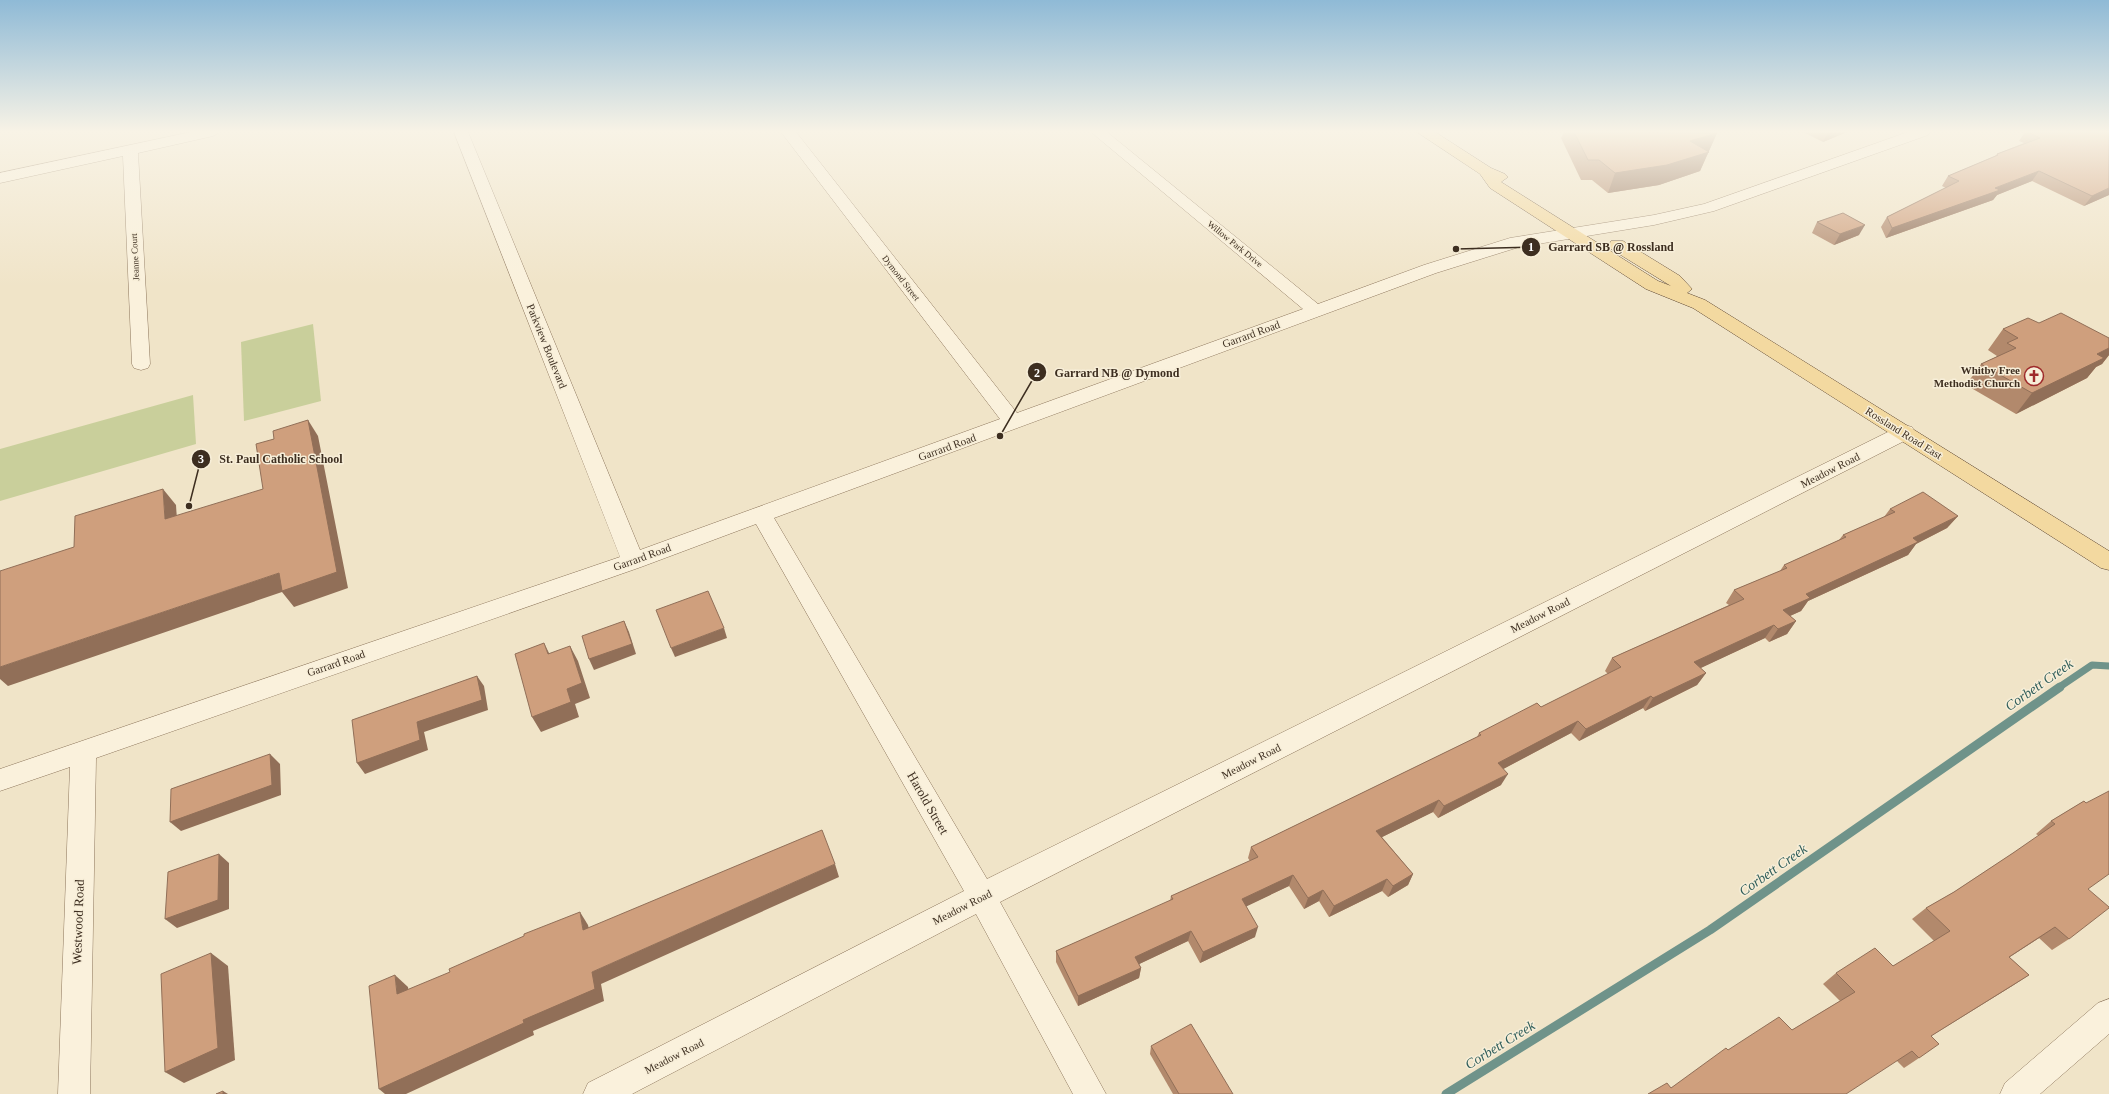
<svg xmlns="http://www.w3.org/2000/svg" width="2109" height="1094" font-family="Georgia,serif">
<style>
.green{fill:#c9cf9b}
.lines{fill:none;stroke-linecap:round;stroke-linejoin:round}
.stream-far1{stroke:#6f938a;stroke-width:7}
.stream{stroke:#6f938a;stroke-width:9}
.minor-casing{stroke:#8d765c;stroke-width:1}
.major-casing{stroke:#5b4430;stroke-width:1}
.minor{fill:#faf1dc;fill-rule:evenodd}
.major{fill:#f3d9a0;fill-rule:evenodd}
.wall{fill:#b2896c}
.shaded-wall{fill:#916f58}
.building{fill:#cf9f7d;stroke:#916f58}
.labels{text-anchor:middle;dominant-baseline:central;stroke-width:3;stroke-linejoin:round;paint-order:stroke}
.far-street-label{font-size:9px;fill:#3d2e20;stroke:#f7eed8}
.street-label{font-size:11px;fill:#3d2e20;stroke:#f7eed8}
.poi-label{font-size:11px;font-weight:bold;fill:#3d2e20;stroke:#f7eed8;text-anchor:end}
.near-street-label{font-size:13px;fill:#3d2e20;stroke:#f7eed8}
.near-water-label{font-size:14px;font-style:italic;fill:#2f5d5a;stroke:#f7eed8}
.leader{fill:none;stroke:#3d2e20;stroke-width:1.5}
.callout-dot{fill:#3d2e20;stroke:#f7eed8;stroke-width:1.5}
.mark-label{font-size:12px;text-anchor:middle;font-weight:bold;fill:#fff}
.callout-label{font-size:12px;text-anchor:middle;font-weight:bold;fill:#3d2e20;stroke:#f7eed8;stroke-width:3;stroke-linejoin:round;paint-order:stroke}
</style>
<rect width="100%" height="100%" fill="#f0e4c8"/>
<g class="green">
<path d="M 313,324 L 321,401 L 244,421 L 241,342 Z"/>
<path d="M 193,395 L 196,444 L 0,501 L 0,449 Z"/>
</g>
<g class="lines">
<path class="stream-far1" d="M 2058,688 L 2092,665 L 2109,666"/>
<path class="stream" d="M 1446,1094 L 1710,930 L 2060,687"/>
<g class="minor-casing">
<g id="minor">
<path d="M 191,132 L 220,132 L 213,136 L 138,153 L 150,364 L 148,368 L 141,370 L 134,368 L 132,364 L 123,156 L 0,183 L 0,173 Z"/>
<path d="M 454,132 L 468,132 L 640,550 L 1000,419 L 781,132 L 796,132 L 1017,413 L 1303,309 L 1091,132 L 1107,132 L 1318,304 L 1424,265 L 1510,238 L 1654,215 L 1704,204 L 1908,132 L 1930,132 L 1928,135 L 1714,211 L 1654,225 L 1519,247 L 1436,273 L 774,518 L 987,879 L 1898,427 L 1905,425 L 1912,427 L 1915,432 L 1912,437 L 1000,902 L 1106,1094 L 1073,1094 L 976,914 L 632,1094 L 583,1094 L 588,1083 L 964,891 L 756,524 L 641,567 L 96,758 L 90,1094 L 58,1094 L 70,767 L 0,791 L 0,769 L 620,557 Z"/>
<path d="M 2109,999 L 2109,1034 L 2040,1094 L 2000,1094 L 2005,1083 L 2098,1003 Z"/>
</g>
</g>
<g class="major-casing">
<path id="major" d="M 1417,132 L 1435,132 L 1491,168 L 1505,174 L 1508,177 L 1501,182 L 1658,281 L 1671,286 L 1611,249 L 1609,245 L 1611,241 L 1623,241 L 1680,276 L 1692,289 L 1687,293 L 1705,300 L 2109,551 L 2109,570 L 2101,568 L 1693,308 L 1646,289 L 1490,188 L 1480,174 Z"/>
</g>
<use href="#minor" class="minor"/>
<use href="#major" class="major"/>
</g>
<g class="wall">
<path d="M 1564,132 L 1592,132 L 1593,133 L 1717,133 L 1700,171 L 1659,185 L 1608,193 L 1592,180 L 1581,180 L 1561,138 Z"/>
<path d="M 1803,132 L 1847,132 L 1823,142 Z"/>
<path d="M 2025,132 L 2109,132 L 2109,195 L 2084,206 L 2032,181 L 1997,195 L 1993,200 L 1886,238 L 1881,227 L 1887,217 L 1946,188 L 1942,186 L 1948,176 L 1995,156 L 1997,154 L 2024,143 L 2019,141 Z"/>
<path d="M 1817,222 L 1859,235 L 1834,245 L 1812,233 Z"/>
<path d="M 2039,323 L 2109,338 L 2109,355 L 2102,364 L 2096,367 L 2087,378 L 2016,414 L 1966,385 L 1981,364 L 1996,357 L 1997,356 L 1988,350 L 2003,329 Z"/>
<path d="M 1890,509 L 1958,516 L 1947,528 L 1916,544 L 1908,555 L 1808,601 L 1801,611 L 1790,616 L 1796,621 L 1787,634 L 1769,642 L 1765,638 L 1700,668 L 1706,673 L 1697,685 L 1645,711 L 1643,708 L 1579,741 L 1571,733 L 1503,769 L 1501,785 L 1438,818 L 1433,812 L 1382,837 L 1413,874 L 1408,885 L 1388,897 L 1382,891 L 1329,917 L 1319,901 L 1304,909 L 1289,886 L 1246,906 L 1255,937 L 1200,963 L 1188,941 L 1139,964 L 1141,968 L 1139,978 L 1078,1006 L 1056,962 L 1056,951 L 1170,901 L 1171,896 L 1250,861 L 1248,858 L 1251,847 L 1477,737 L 1479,733 L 1541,707 L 1608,674 L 1605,671 L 1612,658 L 1729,605 L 1726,603 L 1734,590 L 1780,571 L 1784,565 L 1839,540 L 1843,535 L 1884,517 Z"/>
<path d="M 2084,801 L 2088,889 L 2069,939 L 2052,950 L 2039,938 L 2009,957 L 2029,975 L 2012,986 L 1931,1036 L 1919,1058 L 1904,1068 L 1897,1061 L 1671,1088 L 1728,1050 L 1792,1030 L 1840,1001 L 1823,984 L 1836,973 L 1893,966 L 1934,941 L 1912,919 L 1926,908 L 1954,892 L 2039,836 L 2036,834 L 2051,821 Z"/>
<path d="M 1151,1046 L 1233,1094 L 1173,1094 L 1150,1054 Z"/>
</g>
<g class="shaded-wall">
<path d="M 1828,132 L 1847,132 L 1823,142 Z"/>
<path d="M 1717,133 L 1700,171 L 1659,185 L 1608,193 L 1615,173 L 1690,141 Z"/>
<path d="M 2039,171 L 2032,181 L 1997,195 L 1993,200 L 1886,238 L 1892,228 Z"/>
<path d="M 2109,188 L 2109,195 L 2084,206 L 2092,196 Z"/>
<path d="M 1865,225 L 1859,235 L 1834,245 L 1840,234 Z"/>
<path d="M 2109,348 L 2109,355 L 2102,364 L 2096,367 L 2087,378 L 2016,414 L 2032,393 L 2097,354 Z"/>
<path d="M 308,420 L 318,436 L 348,588 L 294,607 L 282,592 L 8,686 L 0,679 L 0,667 L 279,573 Z"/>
<path d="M 163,489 L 176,505 L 178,535 L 165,519 Z"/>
<path d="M 1958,516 L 1947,528 L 1916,544 L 1908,555 L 1808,601 L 1801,611 L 1774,623 L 1783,610 L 1806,594 L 1913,538 Z"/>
<path d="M 624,621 L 629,632 L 636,654 L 594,670 L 589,659 Z"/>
<path d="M 1796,621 L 1787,634 L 1769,642 L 1778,629 Z"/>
<path d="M 1774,625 L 1765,638 L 1686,675 L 1694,662 Z"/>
<path d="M 724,628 L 727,638 L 675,657 L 671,648 Z"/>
<path d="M 544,643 L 552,659 L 548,654 Z"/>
<path d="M 570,646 L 578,661 L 590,698 L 575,704 L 579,717 L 541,732 L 532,717 L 567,689 Z"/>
<path d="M 1706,673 L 1697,685 L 1645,711 L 1653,698 Z"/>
<path d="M 477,676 L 484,686 L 488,710 L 424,732 L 428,750 L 365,774 L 357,763 L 417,722 Z"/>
<path d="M 1651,696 L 1643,708 L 1579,741 L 1586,729 Z"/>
<path d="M 1578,721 L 1571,733 L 1492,775 L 1498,763 Z"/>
<path d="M 270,754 L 280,764 L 281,795 L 181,831 L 170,822 Z"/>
<path d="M 1508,774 L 1501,785 L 1438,818 L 1444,806 Z"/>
<path d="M 1439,800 L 1433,812 L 1372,842 L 1376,831 Z"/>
<path d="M 219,854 L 229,863 L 229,909 L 177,928 L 165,919 Z"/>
<path d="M 835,864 L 839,877 L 601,984 L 604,1001 L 533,1031 L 534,1035 L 406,1094 L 385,1094 L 379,1089 L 592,972 Z"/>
<path d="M 1413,874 L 1408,885 L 1388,897 L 1393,886 Z"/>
<path d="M 1293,875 L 1289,886 L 1239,910 L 1242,899 Z"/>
<path d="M 1387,879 L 1382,891 L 1329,917 L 1334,906 Z"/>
<path d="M 1323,890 L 1319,901 L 1304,909 L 1308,898 Z"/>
<path d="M 580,912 L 588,925 L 592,943 L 583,930 Z"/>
<path d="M 1258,927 L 1255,937 L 1200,963 L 1203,952 Z"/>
<path d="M 2055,927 L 2039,938 L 1993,968 L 2009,957 Z"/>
<path d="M 1191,931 L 1188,941 L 1133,967 L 1135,957 Z"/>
<path d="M 211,953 L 228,966 L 235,1060 L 184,1083 L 165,1072 Z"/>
<path d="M 1141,968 L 1139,978 L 1078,1006 L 1078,996 Z"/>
<path d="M 395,975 L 408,987 L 410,1006 L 397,994 Z"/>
<path d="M 2029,975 L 2012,986 L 1915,1046 L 1931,1036 Z"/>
<path d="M 223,1091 L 228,1094 L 223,1094 Z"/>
</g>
<g class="building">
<path d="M 1574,132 L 1592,132 L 1593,133 L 1596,132 L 1717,133 L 1690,141 L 1709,152 L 1667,165 L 1615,173 L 1599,160 L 1588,160 Z"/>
<path d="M 2028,132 L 2107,132 L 2109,133 L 2109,188 L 2092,196 L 2039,171 L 1995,188 L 2000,190 L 1892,228 L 1887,217 L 1959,181 L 1948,176 L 1998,155 L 1997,154 L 2040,138 Z"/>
<path d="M 1843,213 L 1865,225 L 1840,234 L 1817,222 Z"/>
<path d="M 2061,313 L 2109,338 L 2109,348 L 2097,354 L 2104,358 L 2032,393 L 1981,364 L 2016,348 L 2007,343 L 2018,338 L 2003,329 L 2028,318 L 2039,323 Z"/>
<path d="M 308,420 L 337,572 L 282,591 L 279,573 L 0,667 L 0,571 L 74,547 L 75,516 L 163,489 L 165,519 L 263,489 L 256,444 L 274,439 L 273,431 Z"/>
<path d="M 1923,492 L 1958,516 L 1913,538 L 1918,542 L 1806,594 L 1810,598 L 1783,610 L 1796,621 L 1778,629 L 1774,625 L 1694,662 L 1706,673 L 1653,698 L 1651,696 L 1586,729 L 1578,721 L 1498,763 L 1508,774 L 1444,806 L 1439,800 L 1376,831 L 1413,874 L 1393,886 L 1387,879 L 1334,906 L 1323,890 L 1308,898 L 1293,875 L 1242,899 L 1258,927 L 1203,952 L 1191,931 L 1135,957 L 1141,968 L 1078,996 L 1056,951 L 1173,899 L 1171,896 L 1258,857 L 1251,847 L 1481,735 L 1479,733 L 1537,703 L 1541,707 L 1621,667 L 1612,658 L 1744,599 L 1734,590 L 1787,568 L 1784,565 L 1846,537 L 1843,535 L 1895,512 L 1890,509 Z"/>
<path d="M 708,591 L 724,628 L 671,648 L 656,610 Z"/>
<path d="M 624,621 L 632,644 L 589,659 L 582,636 Z"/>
<path d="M 544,643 L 548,654 L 570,646 L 582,683 L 567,689 L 571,702 L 532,717 L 515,654 Z"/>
<path d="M 477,676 L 482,700 L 417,722 L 420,740 L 357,763 L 352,720 Z"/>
<path d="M 270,754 L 272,785 L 170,822 L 171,789 Z"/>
<path d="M 2109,791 L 2109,874 L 2088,889 L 2109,907 L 2109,908 L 2069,939 L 2055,927 L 2009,957 L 2029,975 L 1931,1036 L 1939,1044 L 1919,1058 L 1912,1051 L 1846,1094 L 1648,1094 L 1667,1083 L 1671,1088 L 1726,1048 L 1728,1050 L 1779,1017 L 1792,1030 L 1855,992 L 1836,973 L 1875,948 L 1893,966 L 1950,931 L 1926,908 L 1954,892 L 2013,853 L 2055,824 L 2051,821 L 2084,801 L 2086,803 Z"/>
<path d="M 822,830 L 835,864 L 592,972 L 595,989 L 523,1020 L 524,1023 L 379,1089 L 369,986 L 395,975 L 397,994 L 450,972 L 449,969 L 524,936 L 524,934 L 580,912 L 583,930 Z"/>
<path d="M 219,854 L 218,900 L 165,919 L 168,872 Z"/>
<path d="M 211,953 L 218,1048 L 165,1072 L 161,974 Z"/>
<path d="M 1191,1024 L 1233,1094 L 1179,1094 L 1151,1046 Z"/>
<path d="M 223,1091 L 223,1094 L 216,1094 Z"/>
</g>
<linearGradient id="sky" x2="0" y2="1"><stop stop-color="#8fbad6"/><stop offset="0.46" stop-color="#f8f3e6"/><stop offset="1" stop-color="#f8f3e6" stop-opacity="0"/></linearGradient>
<rect width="2109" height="286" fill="url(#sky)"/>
<defs>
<g id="church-ring" transform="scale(1)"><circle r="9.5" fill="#f7eed8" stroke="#9e2a2b" stroke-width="1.5"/><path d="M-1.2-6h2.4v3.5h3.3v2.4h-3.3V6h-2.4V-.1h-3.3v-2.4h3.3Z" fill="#9e2a2b"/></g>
</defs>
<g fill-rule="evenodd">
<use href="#church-ring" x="2034" y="376"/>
</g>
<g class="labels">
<g class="far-street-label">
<text transform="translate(1235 244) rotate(39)">Willow Park Drive</text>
<text transform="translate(135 257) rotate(-93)">Jeanne Court</text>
<text transform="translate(901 278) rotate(52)">Dymond Street</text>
</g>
<g class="street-label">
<text transform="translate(1251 334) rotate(-20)">Garrard Road</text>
<text transform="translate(547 346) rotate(68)">Parkview Boulevard</text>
<text transform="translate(1904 433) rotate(32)">Rossland Road East</text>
<text transform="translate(947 447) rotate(-20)">Garrard Road</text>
<text transform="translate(1830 470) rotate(-27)">Meadow Road</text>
<text transform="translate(642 557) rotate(-20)">Garrard Road</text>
<text transform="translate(1540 615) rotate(-27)">Meadow Road</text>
<text transform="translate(336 663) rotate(-19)">Garrard Road</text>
<text transform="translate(1251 761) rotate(-27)">Meadow Road</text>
<text transform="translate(962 907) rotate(-27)">Meadow Road</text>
<text transform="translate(674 1056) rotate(-27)">Meadow Road</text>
</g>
<g class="poi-label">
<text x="2020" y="370">Whitby Free<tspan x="2020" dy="13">Methodist Church</tspan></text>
</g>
<g class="near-street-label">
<text transform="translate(928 803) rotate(60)">Harold Street</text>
<text transform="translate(78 922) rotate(-88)">Westwood Road</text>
</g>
<g class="near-water-label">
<text transform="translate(2039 685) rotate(-35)">Corbett Creek</text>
<text transform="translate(1773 870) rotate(-35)">Corbett Creek</text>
<text transform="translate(1500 1045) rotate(-32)">Corbett Creek</text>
</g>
</g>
<path class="leader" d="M1456 249L1531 247M1000 436L1037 372M189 506L201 459"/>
<g class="callout-dot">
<circle cx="1456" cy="249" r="4"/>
<circle cx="1000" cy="436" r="4"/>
<circle cx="189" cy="506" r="4"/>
<circle cx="1531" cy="247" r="10"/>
<circle cx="1037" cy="372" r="10"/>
<circle cx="201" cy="459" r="10"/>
</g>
<g class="mark-label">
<text x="1531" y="251">1</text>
<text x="1037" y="377">2</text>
<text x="201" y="463">3</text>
</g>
<g class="callout-label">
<text x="1611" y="251">Garrard SB @ Rossland</text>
<text x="1117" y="377">Garrard NB @ Dymond</text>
<text x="281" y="463">St. Paul Catholic School</text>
</g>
</svg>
